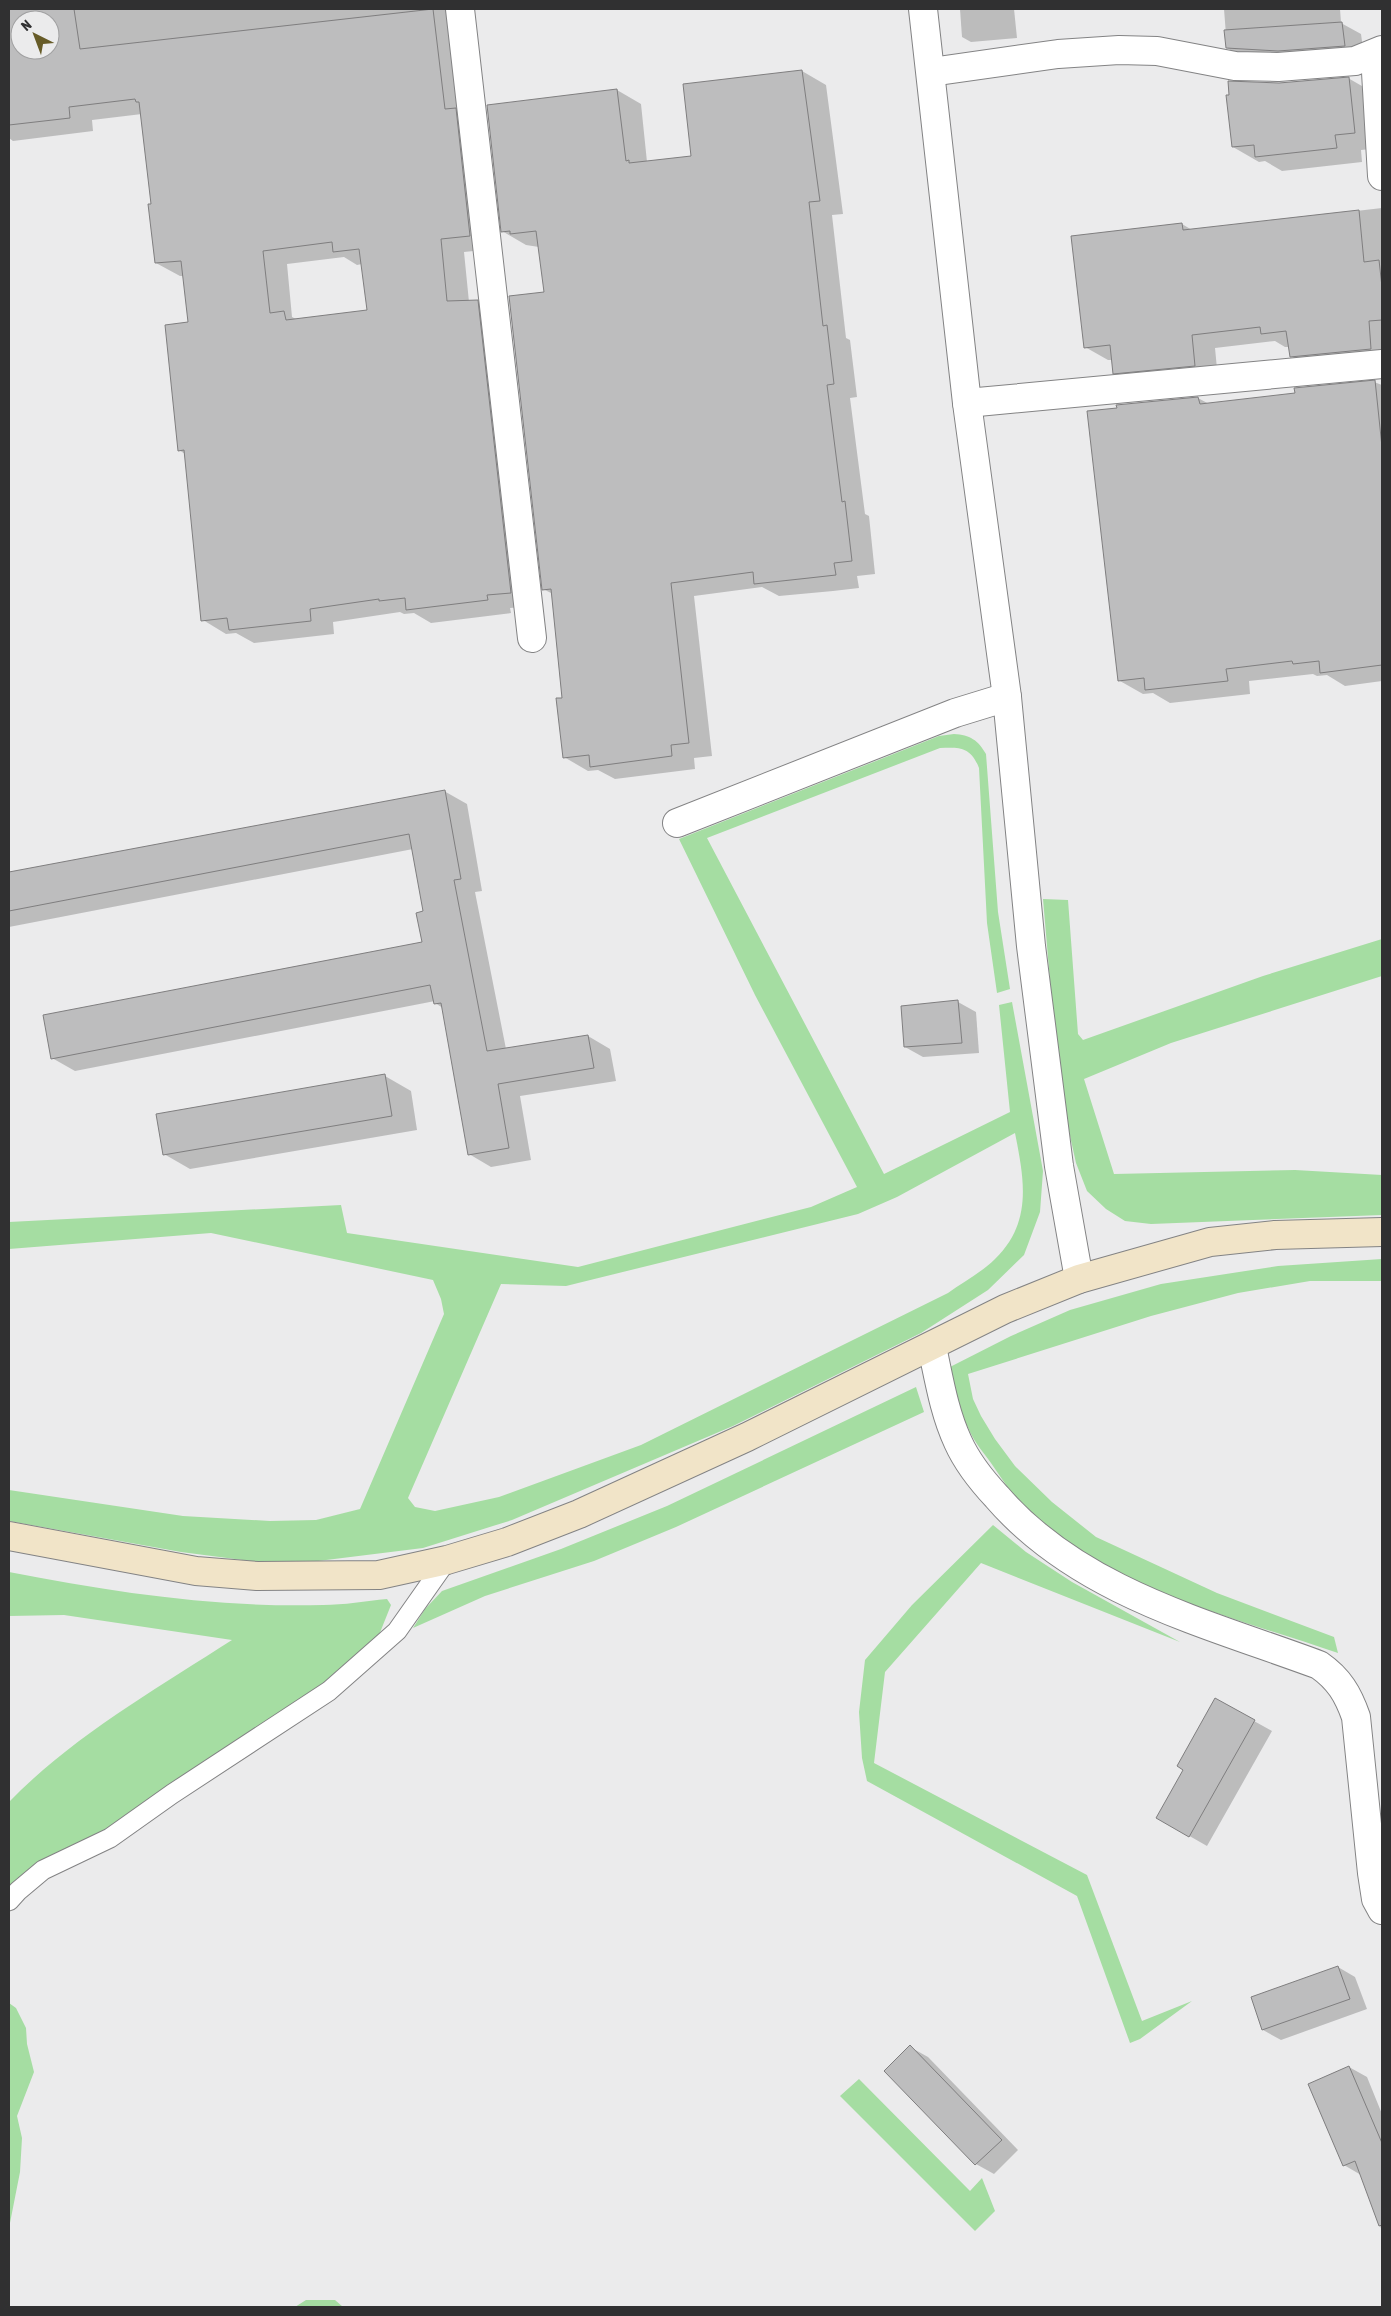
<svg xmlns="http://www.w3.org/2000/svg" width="1391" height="2316" font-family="'Asap Condensed',sans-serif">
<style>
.green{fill:#a5dda2;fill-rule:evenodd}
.shadow{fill:#0003;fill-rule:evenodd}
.building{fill:#bdbdbe;stroke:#7f7e7f;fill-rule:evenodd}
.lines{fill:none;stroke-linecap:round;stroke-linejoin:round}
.lane-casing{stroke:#838384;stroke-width:21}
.street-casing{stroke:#838384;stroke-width:30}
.secondary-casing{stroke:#838384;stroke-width:30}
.lane{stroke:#fff;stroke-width:19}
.street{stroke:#fff;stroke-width:28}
.secondary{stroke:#f1e4c8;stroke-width:28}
</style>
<rect width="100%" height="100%" fill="#ebebec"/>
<g class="green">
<path d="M 954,734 C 970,735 978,740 986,754 L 998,912 L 1010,989 L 997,993 L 987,923 L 979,768 C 971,747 960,747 940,748 L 707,838 L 884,1174 L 1010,1112 L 999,1005 L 1012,1002 L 1043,1171 L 1040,1212 L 1024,1255 L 988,1290 L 921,1333 L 733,1426 L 512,1520 L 423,1548 L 310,1562 L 265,1563 L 181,1552 L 9,1521 L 9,1490 L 183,1516 L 270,1521 L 316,1520 L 360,1509 L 444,1314 L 441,1299 L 433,1280 L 211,1233 L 9,1249 L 9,1222 L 341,1205 L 347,1233 L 578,1267 L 811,1207 L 857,1187 L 755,995 L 679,839 L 939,736 ZM 1015,1133 C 1024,1179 1033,1222 995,1259 C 982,1272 963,1282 948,1293 L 641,1445 L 499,1497 L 435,1511 L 415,1507 L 408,1498 L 501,1284 L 566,1286 L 858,1214 L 897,1197 Z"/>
<path d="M 1043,899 L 1068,900 L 1078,1034 L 1083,1040 L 1263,976 L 1382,939 L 1382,976 L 1171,1043 L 1084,1079 L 1114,1174 L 1295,1170 L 1382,1175 L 1382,1215 L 1151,1224 L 1125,1221 L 1106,1209 L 1087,1191 L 1076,1163 L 1059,1086 Z"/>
<path d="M 1382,1259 L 1382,1281 L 1310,1281 L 1238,1293 L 1151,1316 L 968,1374 L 973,1399 L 981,1416 L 995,1439 L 1015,1466 L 1052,1502 L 1096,1537 L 1217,1593 L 1334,1637 L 1338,1653 C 1236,1618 1110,1588 1030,1514 C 1015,1500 1003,1480 991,1463 C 984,1453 975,1443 970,1432 C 960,1412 954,1389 948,1368 L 1011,1336 L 1070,1310 L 1161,1284 L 1278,1266 Z"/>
<path d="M 916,1387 L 924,1412 L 676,1527 L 594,1561 L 485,1596 L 413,1628 L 425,1609 L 442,1591 L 561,1549 L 667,1506 Z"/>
<path d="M 993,1525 L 1026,1552 L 1072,1582 L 1180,1642 L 981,1563 L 885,1672 L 874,1763 L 1087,1875 L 1142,2021 L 1192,2001 L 1140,2039 L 1130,2043 L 1077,1896 L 867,1781 L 862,1758 L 859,1712 L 865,1660 L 912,1605 Z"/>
<path d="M 9,1572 C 112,1592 217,1608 323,1605 C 344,1605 366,1601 387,1599 L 391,1605 L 379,1635 L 329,1679 L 251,1735 L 107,1829 L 38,1864 L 9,1886 L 9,1802 C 72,1737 156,1689 232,1640 L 64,1615 L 9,1616 Z"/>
<path d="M 9,2003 L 16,2008 L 26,2028 L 27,2044 L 34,2072 L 17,2116 L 22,2138 L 20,2172 L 9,2228 Z"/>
<path d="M 859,2079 L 970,2191 L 982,2178 L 995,2211 L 975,2231 L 840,2096 Z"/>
<path d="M 306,2300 L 335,2300 L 343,2307 L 295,2307 Z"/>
</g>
<g class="shadow">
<path d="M 9,9 L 454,9 L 493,249 L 464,252 L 469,302 L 477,301 L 501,315 L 534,606 L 510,608 L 511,613 L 431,623 L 414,613 L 404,614 L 400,612 L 333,622 L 334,634 L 254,643 L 236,633 L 226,634 L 203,620 L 185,454 L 179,450 L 189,323 L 184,276 L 180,276 L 156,263 L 153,205 L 142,114 L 92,120 L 93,131 L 13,141 L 9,138 ZM 20,20 L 50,20 L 50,50 L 20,50 ZM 344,257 L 357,265 L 362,264 L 369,311 L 298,320 L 292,317 L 287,264 Z"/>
<path d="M 960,9 L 1014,9 L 1017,38 L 971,42 L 962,37 Z"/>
<path d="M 1224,9 L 1340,9 L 1341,23 L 1361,34 L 1364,56 L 1246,59 L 1227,48 Z"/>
<path d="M 802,71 L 826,85 L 843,214 L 832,215 L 846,338 L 850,340 L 857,397 L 850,398 L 865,514 L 869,516 L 875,574 L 857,576 L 859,588 L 833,591 L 779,596 L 762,587 L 694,596 L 712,756 L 694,758 L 695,769 L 615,779 L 598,770 L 588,771 L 564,757 L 563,699 L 553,594 L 543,589 L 546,293 L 539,247 L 526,245 L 502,231 L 617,90 L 641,104 L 647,162 L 692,157 Z"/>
<path d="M 1348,78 L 1374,93 L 1380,148 L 1361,150 L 1362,162 L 1282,171 L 1265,161 L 1259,162 L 1233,147 L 1279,84 Z"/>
<path d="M 1382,208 L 1382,363 L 1315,370 L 1291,356 L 1290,347 L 1285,347 L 1275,341 L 1215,348 L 1218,379 L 1137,386 L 1114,373 L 1113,360 L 1108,360 L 1085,347 L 1182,224 L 1192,230 Z"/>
<path d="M 1374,382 L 1382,385 L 1382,681 L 1345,686 L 1327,675 L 1317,676 L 1313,674 L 1249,681 L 1250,694 L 1170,703 L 1153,693 L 1143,694 L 1120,681 L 1198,398 L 1209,404 L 1296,394 Z"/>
<path d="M 444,791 L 467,804 L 482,891 L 475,892 L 506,1049 L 588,1036 L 610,1049 L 616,1081 L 520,1096 L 531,1160 L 491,1167 L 469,1154 L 443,1008 L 435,1003 L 435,1001 L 75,1071 L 52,1058 L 423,943 L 425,912 L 413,849 L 9,927 L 9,873 Z"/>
<path d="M 958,1002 L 976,1012 L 979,1053 L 923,1057 L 905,1047 Z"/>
<path d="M 385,1076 L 411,1091 L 417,1130 L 190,1169 L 164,1154 Z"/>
<path d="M 1216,1700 L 1272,1731 L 1207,1846 L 1158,1818 L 1185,1770 Z"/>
<path d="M 1338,1967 L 1355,1977 L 1367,2009 L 1281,2040 L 1263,2030 Z"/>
<path d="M 910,2047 L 928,2057 L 1018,2150 L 994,2174 L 976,2164 L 886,2071 Z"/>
<path d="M 1349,2067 L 1367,2077 L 1382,2114 L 1382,2231 L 1361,2175 L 1344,2165 Z"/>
</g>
<g class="building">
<path d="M 9,9 L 74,9 L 80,49 L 433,9 L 445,109 L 456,108 L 470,236 L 441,239 L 447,301 L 478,300 L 511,593 L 487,595 L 488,600 L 406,610 L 405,598 L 379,601 L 379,599 L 310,609 L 311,621 L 229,630 L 227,618 L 201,621 L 184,450 L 178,451 L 165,325 L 188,322 L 181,261 L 155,263 L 148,204 L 151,204 L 139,102 L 136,102 L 135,99 L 69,107 L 70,118 L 9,125 ZM 20,20 L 50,20 L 50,50 L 20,50 ZM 332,242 L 333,252 L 359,249 L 367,310 L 286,320 L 284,311 L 270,313 L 263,251 Z"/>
<path d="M 1342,22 L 1345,46 L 1278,51 L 1226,48 L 1224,30 Z"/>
<path d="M 802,70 L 820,201 L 809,202 L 823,326 L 827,325 L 834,384 L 827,385 L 842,502 L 845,501 L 852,561 L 834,563 L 836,575 L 809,578 L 754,584 L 753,572 L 671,583 L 689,743 L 671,745 L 672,756 L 590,767 L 589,755 L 563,758 L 556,698 L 562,698 L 551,589 L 542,590 L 509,296 L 544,292 L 536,231 L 510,234 L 510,231 L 501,232 L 487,105 L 617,89 L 626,161 L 629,160 L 629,163 L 691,156 L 683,84 Z"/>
<path d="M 1349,77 L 1355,133 L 1335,135 L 1337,148 L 1255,157 L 1254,145 L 1232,147 L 1226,95 L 1229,95 L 1228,81 L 1279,83 Z"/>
<path d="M 1359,210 L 1364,262 L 1379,260 L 1382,287 L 1382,320 L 1369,321 L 1371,349 L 1290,357 L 1286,331 L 1261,334 L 1260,327 L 1192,335 L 1195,366 L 1113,374 L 1110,345 L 1084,348 L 1071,236 L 1182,223 L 1183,230 Z"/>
<path d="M 1375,380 L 1382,447 L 1382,665 L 1320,673 L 1319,661 L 1293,664 L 1292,661 L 1226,669 L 1228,681 L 1145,690 L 1144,678 L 1118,681 L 1087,411 L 1117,408 L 1116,405 L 1198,397 L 1200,404 L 1295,393 L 1294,388 Z"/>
<path d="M 445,790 L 461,879 L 454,880 L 487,1051 L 588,1035 L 594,1068 L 498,1084 L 509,1148 L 468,1155 L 441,1003 L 434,1004 L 430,985 L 51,1059 L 43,1015 L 422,942 L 416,913 L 423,911 L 409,834 L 9,911 L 9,872 Z"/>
<path d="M 958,1000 L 962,1043 L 904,1047 L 901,1006 Z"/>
<path d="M 385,1074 L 392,1116 L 163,1155 L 156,1114 Z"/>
<path d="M 1215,1698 L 1255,1720 L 1189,1837 L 1156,1818 L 1183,1770 L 1177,1766 Z"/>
<path d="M 1338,1966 L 1350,1999 L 1262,2030 L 1251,1997 Z"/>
<path d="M 910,2045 L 1002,2140 L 975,2165 L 884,2071 Z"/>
<path d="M 1349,2066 L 1382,2143 L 1382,2225 L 1379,2226 L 1355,2161 L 1343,2166 L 1308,2084 Z"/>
</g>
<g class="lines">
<g class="lane-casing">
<path id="lane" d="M 9,1901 L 18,1891 L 43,1870 L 110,1838 L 172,1794 L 329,1691 L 397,1631 L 447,1560"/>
</g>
<g class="street-casing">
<g id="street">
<path d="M 460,9 L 532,638"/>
<path d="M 923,9 L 967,403 L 1007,697 L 1031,946 L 1059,1166 L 1079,1279"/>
<path d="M 1381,51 L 1376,72 L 1382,176"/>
<path d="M 931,72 L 1058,54 L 1119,50 L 1157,51 L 1235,66 L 1278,67 L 1355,61 L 1382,50"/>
<path d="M 967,403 L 1382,364"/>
<path d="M 677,823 L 955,713 L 1007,697"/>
<path d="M 932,1347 C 939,1379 944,1412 958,1442 C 967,1462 982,1481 997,1497 C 1079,1592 1206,1623 1319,1665 C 1339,1679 1348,1694 1356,1717 L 1372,1873 L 1376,1899 L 1382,1910"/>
</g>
</g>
<g class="secondary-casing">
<path id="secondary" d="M 9,1536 L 196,1571 L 257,1576 L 379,1575 L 447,1560 L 507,1542 L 579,1514 L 747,1437 L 1005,1309 L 1079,1279 L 1210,1242 L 1275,1235 L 1382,1232"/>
</g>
<use href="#lane" class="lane"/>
<use href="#street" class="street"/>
<use href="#secondary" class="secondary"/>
</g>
<rect width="1391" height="2316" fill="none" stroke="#303031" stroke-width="20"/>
<g transform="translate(35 35) rotate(318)"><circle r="24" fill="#ebebec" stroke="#a0a0a1"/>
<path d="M0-4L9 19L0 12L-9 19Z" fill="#665b27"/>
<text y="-8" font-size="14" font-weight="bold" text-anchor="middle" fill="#303031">N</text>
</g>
</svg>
